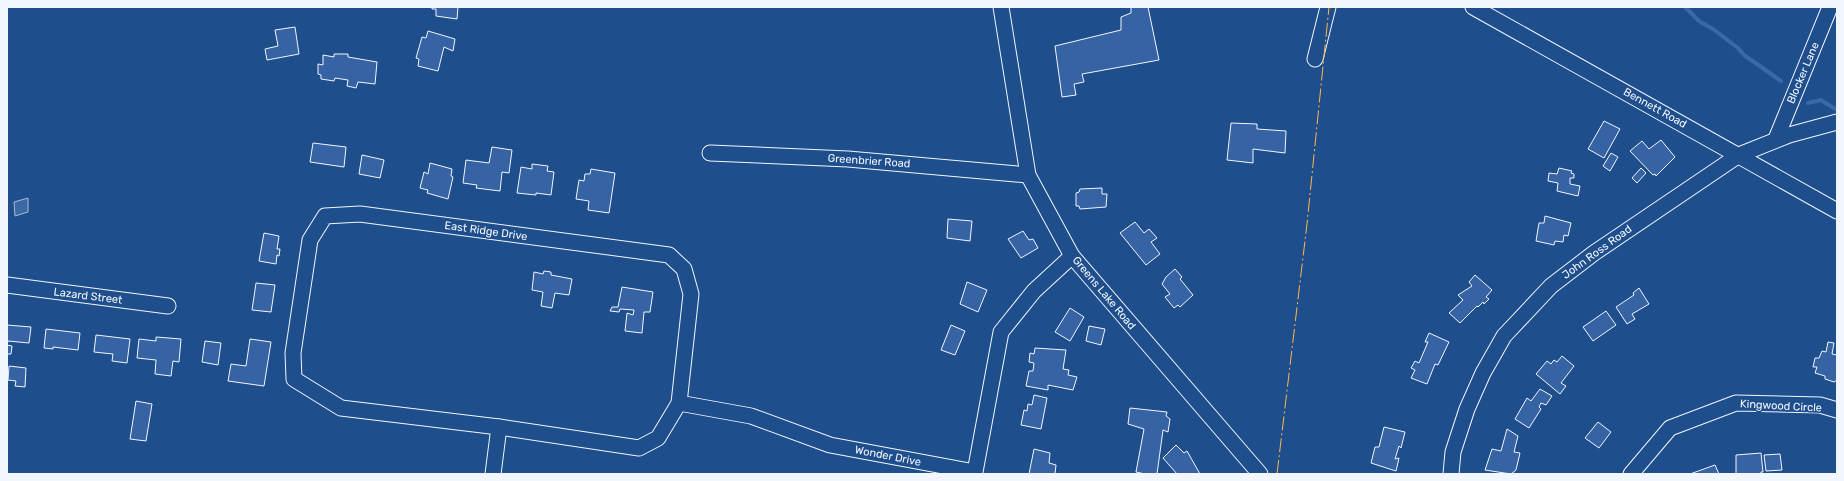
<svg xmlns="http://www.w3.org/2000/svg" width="1844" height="481" font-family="Rubik,sans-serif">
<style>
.water{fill:#3b69a3;stroke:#a8bbd7}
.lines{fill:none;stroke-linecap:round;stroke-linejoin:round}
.stream{stroke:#3b69a3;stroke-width:4}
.building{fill:#3563a3;stroke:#f2f6ff}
.minor-casing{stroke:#f2f6ff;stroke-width:17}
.minor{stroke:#1f4e8c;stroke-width:15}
.power{stroke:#ffb74d;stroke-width:1;stroke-dasharray:14 3 2 3;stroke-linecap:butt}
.labels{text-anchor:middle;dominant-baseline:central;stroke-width:3;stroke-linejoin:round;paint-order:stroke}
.street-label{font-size:11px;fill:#f2f6ff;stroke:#1f4e8c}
</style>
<rect width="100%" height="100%" fill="#1f4e8c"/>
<path class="water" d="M 28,198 L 28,212 L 15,216 L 14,202 Z"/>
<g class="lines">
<g class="stream">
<path d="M 1685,7 L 1699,21 L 1713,29 L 1738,48 L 1744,55 L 1781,81"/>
<path d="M 1808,103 L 1821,100 L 1837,110"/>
</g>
</g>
<g class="building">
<path d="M 432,7 L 458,7 L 457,19 L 436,16 L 436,9 L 432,9 Z"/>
<path d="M 1131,7 L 1148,7 L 1159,60 L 1082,74 L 1084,82 L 1074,84 L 1076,95 L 1062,97 L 1055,46 L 1121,30 L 1121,17 L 1131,13 Z"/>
<path d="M 295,27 L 299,54 L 267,60 L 265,49 L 278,46 L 275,30 Z"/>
<path d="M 428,31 L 455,39 L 453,51 L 444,47 L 438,71 L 418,66 L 419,59 L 416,58 L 422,37 L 426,38 Z"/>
<path d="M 334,54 L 348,54 L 348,57 L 377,62 L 375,84 L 358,82 L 356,88 L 347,86 L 348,80 L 335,78 L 334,81 L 321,79 L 321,75 L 318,74 L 318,64 L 323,65 L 323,55 L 334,57 Z"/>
<path d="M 1604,121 L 1620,129 L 1604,158 L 1588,149 Z"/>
<path d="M 1231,123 L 1257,124 L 1257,129 L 1286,131 L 1285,153 L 1253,149 L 1253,163 L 1227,160 Z"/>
<path d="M 1661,140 L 1675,157 L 1656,176 L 1655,174 L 1653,175 L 1630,151 L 1642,141 L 1649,149 Z"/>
<path d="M 313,143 L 346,147 L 344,167 L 310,162 Z"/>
<path d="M 492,147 L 512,150 L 509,173 L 502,172 L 500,191 L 476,188 L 477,185 L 463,183 L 466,160 L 489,163 Z"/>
<path d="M 1611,153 L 1618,157 L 1610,171 L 1603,166 Z"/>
<path d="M 362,155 L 384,160 L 380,178 L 359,174 Z"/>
<path d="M 430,163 L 452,169 L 451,176 L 453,177 L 448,199 L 427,193 L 428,190 L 420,188 L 424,172 L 428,174 Z"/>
<path d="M 532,164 L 548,166 L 547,171 L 554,172 L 551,195 L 536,193 L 536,195 L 517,193 L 521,167 L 532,169 Z"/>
<path d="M 1559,168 L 1572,171 L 1571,173 L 1574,174 L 1574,178 L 1570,178 L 1570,184 L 1580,186 L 1578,196 L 1557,191 L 1558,183 L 1548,181 L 1549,173 L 1557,174 Z"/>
<path d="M 1641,168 L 1646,173 L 1637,183 L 1632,178 Z"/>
<path d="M 591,169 L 615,173 L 609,213 L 588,210 L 589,201 L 576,199 L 579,180 L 584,181 L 585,174 L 590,174 Z"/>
<path d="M 1102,188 L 1102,194 L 1107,194 L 1106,207 L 1080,209 L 1079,206 L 1076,206 L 1076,193 L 1079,192 L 1080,189 Z"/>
<path d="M 1545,216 L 1571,223 L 1568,236 L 1564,235 L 1563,242 L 1555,241 L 1554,245 L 1536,241 L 1539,223 L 1544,223 Z"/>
<path d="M 948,219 L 972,221 L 970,241 L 947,238 Z"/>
<path d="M 1135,222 L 1144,233 L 1149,229 L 1157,238 L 1151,242 L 1160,254 L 1146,265 L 1120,233 Z"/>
<path d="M 1023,231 L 1029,240 L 1033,239 L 1038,248 L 1021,258 L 1008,239 Z"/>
<path d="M 264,233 L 279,236 L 277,249 L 280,249 L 279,256 L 277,255 L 276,264 L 259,261 Z"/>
<path d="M 1175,269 L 1182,277 L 1180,279 L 1193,295 L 1180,307 L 1178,305 L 1174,308 L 1165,297 L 1170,294 L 1162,284 L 1166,277 Z"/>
<path d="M 544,271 L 551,272 L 551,275 L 572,279 L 569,295 L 555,293 L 552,308 L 541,306 L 543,292 L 532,290 L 534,272 L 543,274 Z"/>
<path d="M 1475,275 L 1492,290 L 1486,297 L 1489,299 L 1484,304 L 1483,302 L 1478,307 L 1477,306 L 1460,323 L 1449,313 L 1463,300 L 1458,295 L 1472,286 L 1469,282 Z"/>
<path d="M 967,282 L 987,290 L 978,312 L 960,304 Z"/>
<path d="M 256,283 L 275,285 L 271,312 L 252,310 Z"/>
<path d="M 622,287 L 653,292 L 650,312 L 644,312 L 642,333 L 625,331 L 627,313 L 633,315 L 634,310 L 620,309 L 619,312 L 610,311 L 612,307 L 618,307 Z"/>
<path d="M 1639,288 L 1649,304 L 1632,314 L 1635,319 L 1627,324 L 1616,307 L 1634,295 L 1633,293 Z"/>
<path d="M 1070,308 L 1084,317 L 1070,341 L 1055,332 Z"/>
<path d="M 1606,311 L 1616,325 L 1593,341 L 1583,327 Z"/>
<path d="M 7,325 L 31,327 L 29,343 L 8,341 L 7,345 L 12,346 L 11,354 L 7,354 Z"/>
<path d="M 951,325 L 965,331 L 955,355 L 941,350 Z"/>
<path d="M 1089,326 L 1105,329 L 1101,345 L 1086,341 Z"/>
<path d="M 46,329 L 80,333 L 78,350 L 53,347 L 53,349 L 44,348 Z"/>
<path d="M 1429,333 L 1449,342 L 1438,365 L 1435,364 L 1427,384 L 1411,378 L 1415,370 L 1411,368 L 1415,361 L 1419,363 L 1428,342 L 1425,342 Z"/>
<path d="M 96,335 L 130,339 L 127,363 L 112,361 L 113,354 L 94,352 Z"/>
<path d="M 156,337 L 181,339 L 179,362 L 173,361 L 171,376 L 155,374 L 156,360 L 137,358 L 139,339 L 156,341 Z"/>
<path d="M 250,339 L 271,342 L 264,386 L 228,381 L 231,364 L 246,366 Z"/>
<path d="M 205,341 L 221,343 L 218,365 L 202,362 Z"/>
<path d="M 1828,342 L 1834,343 L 1832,354 L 1837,355 L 1837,380 L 1834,382 L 1825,379 L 1825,376 L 1815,373 L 1817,367 L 1813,367 L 1815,358 L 1819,358 L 1822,351 L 1826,352 Z"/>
<path d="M 1035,348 L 1066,350 L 1063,369 L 1069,370 L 1068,375 L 1077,377 L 1073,390 L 1048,385 L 1048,390 L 1026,386 L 1029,371 L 1033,371 L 1034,363 L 1029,362 L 1030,353 L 1034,354 Z"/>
<path d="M 1562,356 L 1574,366 L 1561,383 L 1566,386 L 1560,394 L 1536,374 L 1547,361 L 1551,364 L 1554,360 L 1557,362 Z"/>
<path d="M 9,366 L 26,368 L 25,387 L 15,386 L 16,381 L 8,380 Z"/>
<path d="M 1540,389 L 1552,396 L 1546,405 L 1541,403 L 1539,407 L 1541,409 L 1529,428 L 1515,419 L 1527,398 L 1531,401 Z"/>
<path d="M 1034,395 L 1047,398 L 1041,429 L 1021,425 L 1024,410 L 1027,411 L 1028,404 L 1032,405 Z"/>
<path d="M 136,401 L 152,404 L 146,441 L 130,439 Z"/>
<path d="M 1130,408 L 1167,412 L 1166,416 L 1170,419 L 1168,432 L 1163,430 L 1157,474 L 1145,474 L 1136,472 L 1144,429 L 1128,424 Z"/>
<path d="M 1598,422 L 1611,432 L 1599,448 L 1585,438 Z"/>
<path d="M 1384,427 L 1405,432 L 1401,448 L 1399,446 L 1395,459 L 1399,458 L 1396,471 L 1371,463 L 1375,447 L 1379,447 Z"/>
<path d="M 1507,429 L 1518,436 L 1514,452 L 1520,453 L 1516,470 L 1511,474 L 1485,470 L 1492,449 L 1501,451 Z"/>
<path d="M 1176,445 L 1184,453 L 1187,451 L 1200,474 L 1177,474 L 1163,458 Z"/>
<path d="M 1034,449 L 1050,453 L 1049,463 L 1056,465 L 1055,474 L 1029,474 Z"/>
<path d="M 1761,453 L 1763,472 L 1761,472 L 1761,474 L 1736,474 L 1736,455 Z"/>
<path d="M 1780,454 L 1782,470 L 1766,471 L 1764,455 Z"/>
<path d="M 1715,465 L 1719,474 L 1690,474 Z"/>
</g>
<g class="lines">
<g class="minor-casing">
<g id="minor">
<path d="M 1001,7 L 1028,175 L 1072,256 L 1260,474"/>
<path d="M 1473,7 L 1837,211"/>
<path d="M 1315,59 L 1328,7"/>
<path d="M 1776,139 L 1830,7"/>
<path d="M 710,153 L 848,159 L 1028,175"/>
<path d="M 360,214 L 669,255 L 684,269 L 691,294 L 679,403 L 658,438 L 639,448 L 499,427 L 341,408 L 294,379 L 293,353 L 310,240 L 325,216 Z"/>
<path d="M 7,285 L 168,306"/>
<path d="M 679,403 L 751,416 L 830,445 L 975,472 L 1001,332 L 1034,291 L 1072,256"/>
<path d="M 493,474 L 499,427"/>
<path d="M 1451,474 L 1453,452 L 1467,409 L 1483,373 L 1504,336 L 1551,286 L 1594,253 L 1739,155 L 1789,135 L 1837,122"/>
<path d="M 1631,474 L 1670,428 L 1736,403 L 1820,405 L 1837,410"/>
</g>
</g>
<use href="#minor" class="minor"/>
<path class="power" d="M 1277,474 L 1307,224 L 1329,7"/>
</g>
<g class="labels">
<g class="street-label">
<text transform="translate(1803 73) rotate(-67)">Blocker Lane</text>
<text transform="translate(1655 108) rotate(29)">Bennett Road</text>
<text transform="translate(869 161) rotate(4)">Greenbrier Road</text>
<text transform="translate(486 231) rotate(8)">East Ridge Drive</text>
<text transform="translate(1597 252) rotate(-36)">John Ross Road</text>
<text transform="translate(1104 293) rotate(50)">Greens Lake Road</text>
<text transform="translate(88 296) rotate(7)">Lazard Street</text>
<text transform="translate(1781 406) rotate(3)">Kingwood Circle</text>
<text transform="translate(888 456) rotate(11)">Wonder Drive</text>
</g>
</g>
<rect width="1844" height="481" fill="none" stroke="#f2f6ff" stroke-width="16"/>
</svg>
